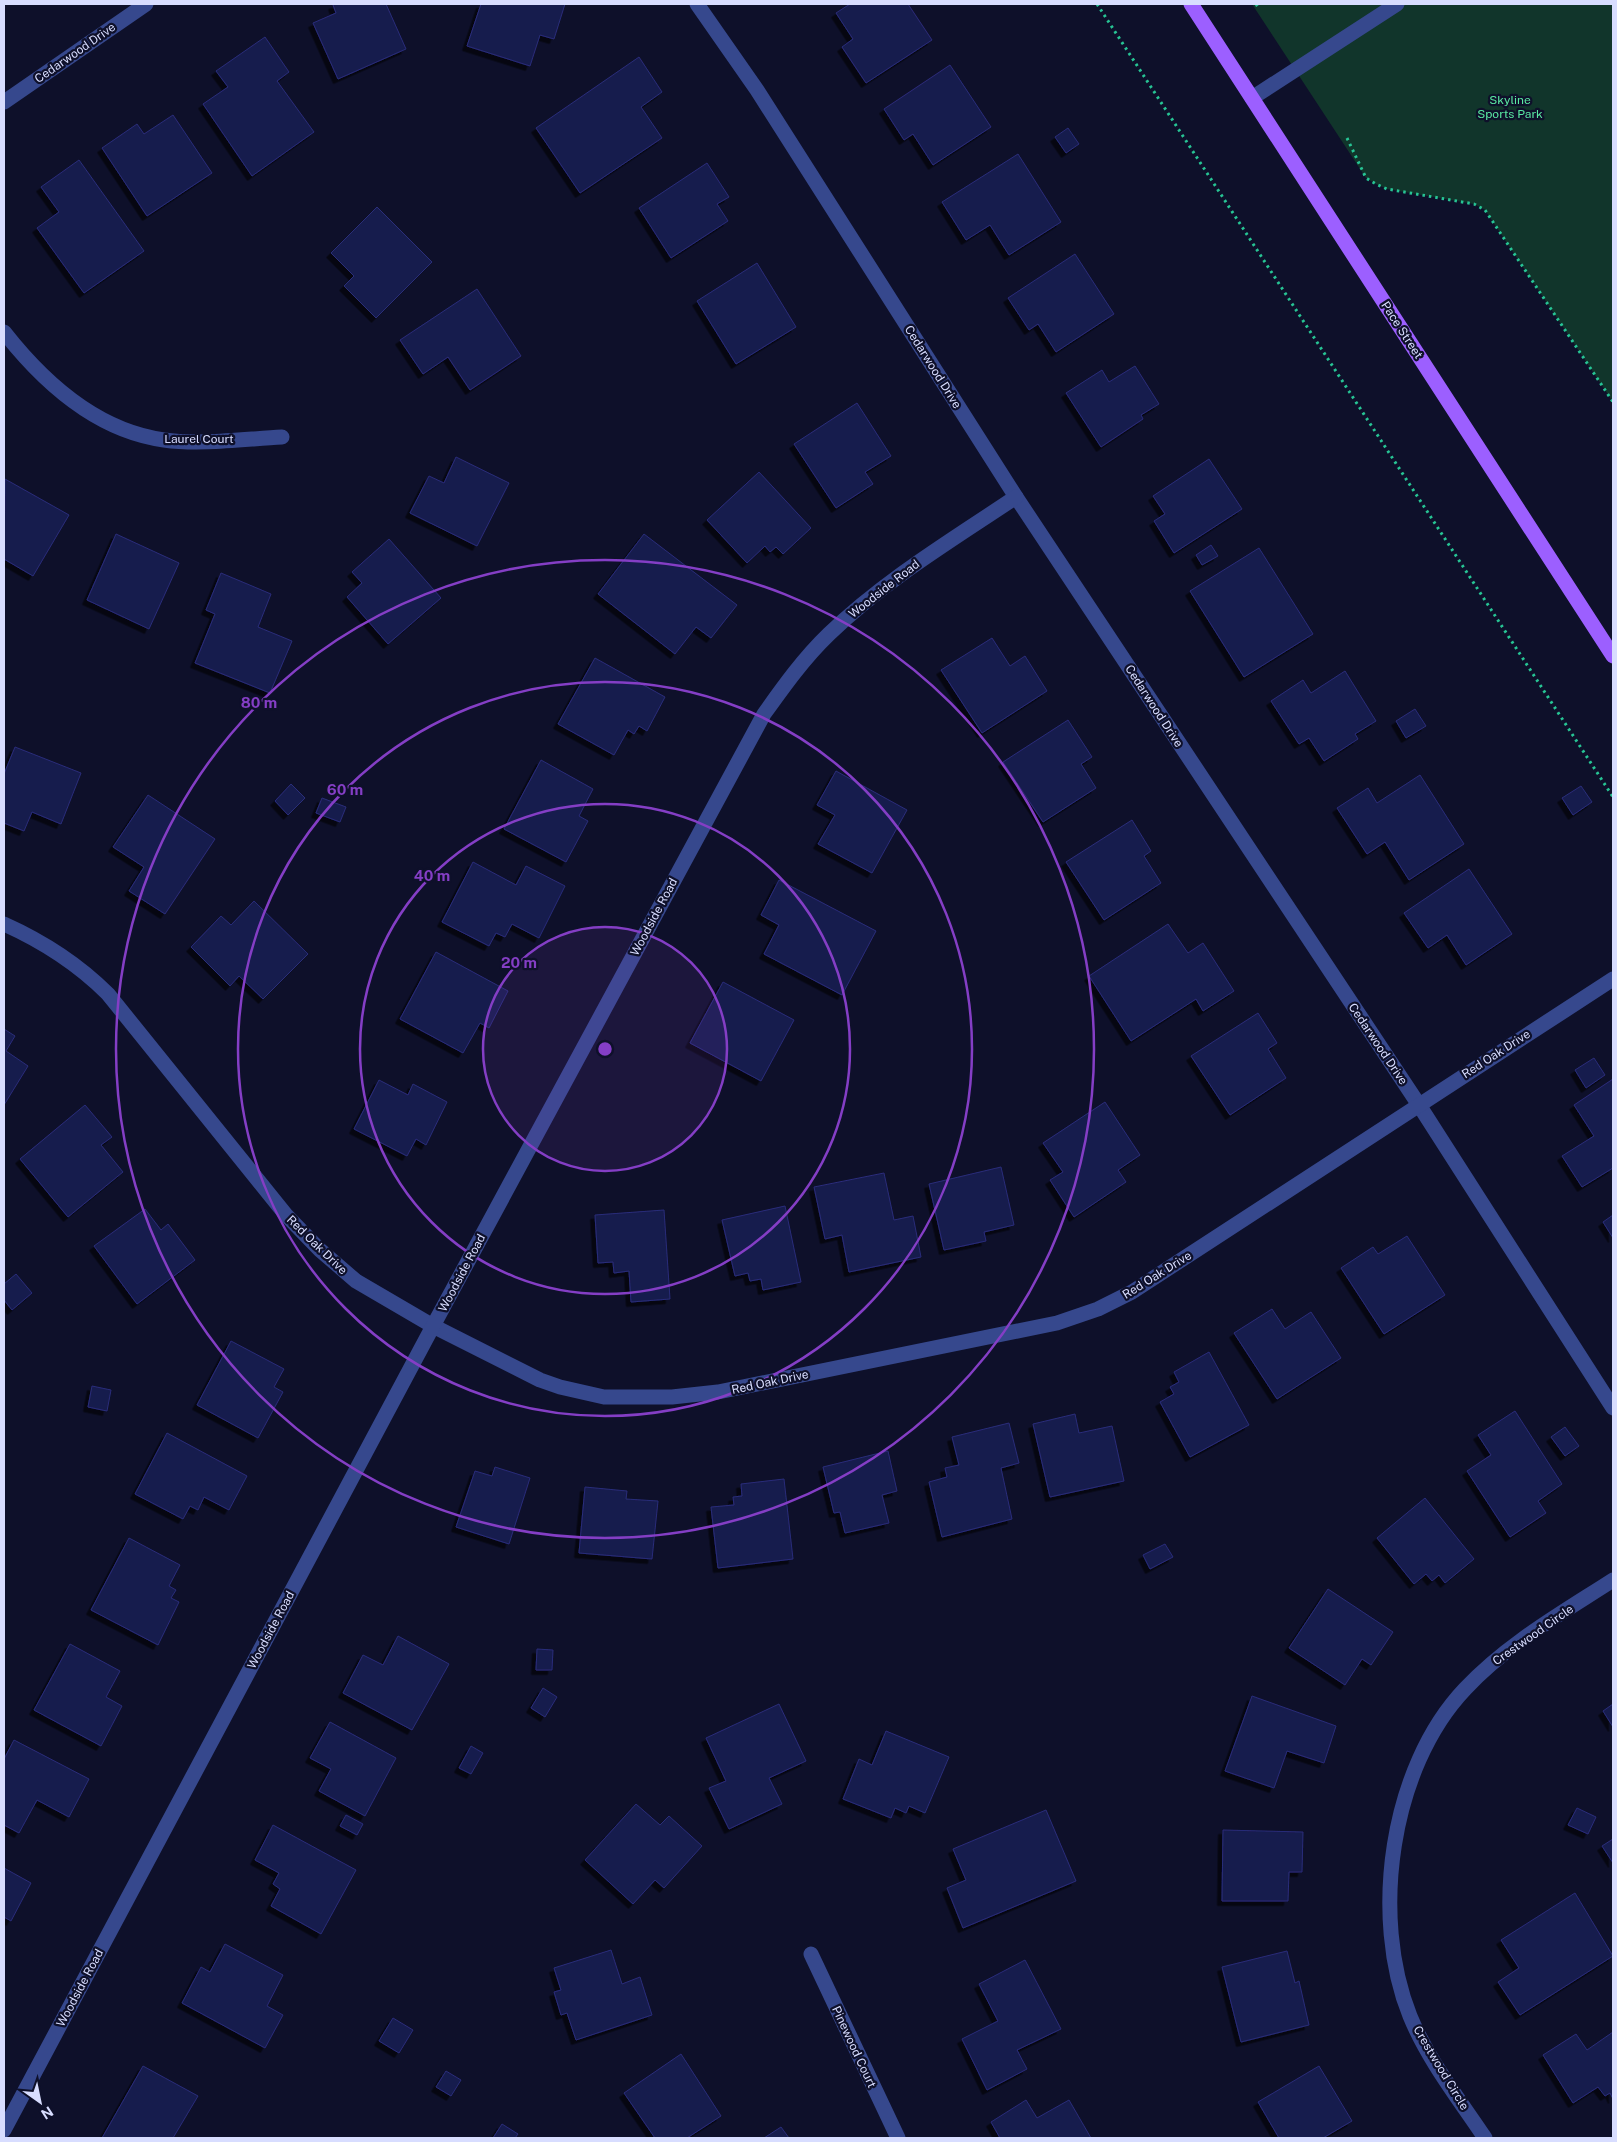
<svg xmlns="http://www.w3.org/2000/svg" width="1617" height="2142" font-family="'Public Sans',sans-serif">
<style>
.green{fill:#11352b}
.building{fill:#191b4d;stroke:#292d7a;filter:url(#shadow)}
.lines{fill:none;stroke-linecap:round;stroke-linejoin:round}
.path{stroke:#27c494;stroke-width:3;stroke-dasharray:2.5 4;stroke-linecap:butt}
.minor{stroke:#36488d;stroke-width:15}
.major{stroke:#9c5fff;stroke-width:15}
.ring{fill:none;stroke:#843ec5;stroke-width:2.5}
.labels{text-anchor:middle;dominant-baseline:central;stroke-width:4.5;stroke-linejoin:round;paint-order:stroke}
.street-label{font-size:12px;fill:#d8ddff;stroke:#0e102a}
.park-label{font-size:12px;fill:#5ae9a2;stroke:#0e102a}
.centre{fill:#843ec5;stroke:#0e102a;stroke-width:2.5}
.ring-label{font-size:15px;text-anchor:middle;font-weight:bold;fill:#843ec5;stroke:#0e102a;stroke-width:4.5;stroke-linejoin:round;paint-order:stroke}
</style>
<defs>
<filter id="shadow"><feDropShadow dx="-4.5" dy="4.5" stdDeviation="0" flood-color="#0009"/></filter>
</defs>
<rect width="100%" height="100%" fill="#0e102a"/>
<path class="green" d="M 1252,4 L 1613,4 L 1613,402 L 1485,210 L 1474,204 L 1387,189 L 1376,184 L 1366,178 Z"/>
<g class="building">
<path d="M 336,4 L 386,4 L 406,49 L 338,79 L 313,23 L 336,13 L 333,5 Z"/>
<path d="M 481,4 L 565,4 L 554,39 L 540,35 L 530,66 L 467,46 Z"/>
<path d="M 850,4 L 908,4 L 932,40 L 866,83 L 842,47 L 853,39 L 836,13 Z"/>
<path d="M 265,37 L 289,72 L 277,81 L 314,132 L 252,176 L 203,104 L 228,87 L 216,71 Z"/>
<path d="M 639,57 L 662,92 L 641,107 L 662,138 L 580,193 L 536,128 Z"/>
<path d="M 950,65 L 991,127 L 933,165 L 913,134 L 904,140 L 884,109 Z"/>
<path d="M 173,115 L 212,173 L 147,216 L 102,148 L 137,124 L 144,134 Z"/>
<path d="M 1068,128 L 1079,144 L 1066,153 L 1055,137 Z"/>
<path d="M 1018,154 L 1061,222 L 1009,255 L 990,225 L 966,240 L 942,202 Z"/>
<path d="M 79,160 L 144,251 L 84,293 L 37,228 L 59,212 L 41,187 Z"/>
<path d="M 707,163 L 729,197 L 717,204 L 728,221 L 671,258 L 639,208 Z"/>
<path d="M 377,207 L 432,262 L 376,318 L 344,286 L 354,276 L 331,253 Z"/>
<path d="M 1075,254 L 1114,314 L 1056,352 L 1038,324 L 1029,330 L 1008,298 Z"/>
<path d="M 757,263 L 796,327 L 736,364 L 697,301 Z"/>
<path d="M 477,289 L 521,356 L 470,390 L 448,357 L 423,374 L 400,340 Z"/>
<path d="M 1135,366 L 1159,404 L 1141,415 L 1143,419 L 1101,447 L 1066,393 L 1102,370 L 1109,382 Z"/>
<path d="M 857,403 L 891,456 L 865,472 L 873,484 L 836,508 L 794,444 Z"/>
<path d="M 456,457 L 509,483 L 477,546 L 410,513 L 429,476 L 444,483 Z"/>
<path d="M 1209,459 L 1242,509 L 1174,553 L 1154,521 L 1165,514 L 1153,496 Z"/>
<path d="M 759,472 L 811,528 L 783,554 L 776,547 L 770,552 L 765,546 L 747,563 L 707,520 Z"/>
<path d="M 5,479 L 69,515 L 33,576 L 4,559 Z"/>
<path d="M 116,534 L 179,563 L 149,629 L 87,600 Z"/>
<path d="M 644,534 L 737,605 L 711,638 L 696,627 L 675,654 L 598,594 Z"/>
<path d="M 389,539 L 441,598 L 388,644 L 347,597 L 362,583 L 352,572 Z"/>
<path d="M 1211,545 L 1218,556 L 1202,565 L 1196,555 Z"/>
<path d="M 1259,548 L 1313,634 L 1244,677 L 1190,591 Z"/>
<path d="M 221,573 L 271,594 L 258,627 L 292,641 L 270,693 L 195,663 L 215,614 L 206,610 Z"/>
<path d="M 992,638 L 1010,666 L 1025,656 L 1047,691 L 982,733 L 941,670 Z"/>
<path d="M 595,658 L 665,697 L 647,731 L 639,726 L 634,734 L 628,730 L 614,755 L 558,724 Z"/>
<path d="M 1345,671 L 1376,721 L 1355,734 L 1358,739 L 1324,761 L 1309,738 L 1299,744 L 1271,701 L 1303,680 L 1311,693 Z"/>
<path d="M 1415,709 L 1426,726 L 1406,738 L 1396,721 Z"/>
<path d="M 1068,720 L 1092,757 L 1081,764 L 1096,788 L 1043,822 L 1003,762 Z"/>
<path d="M 15,747 L 81,773 L 61,824 L 32,812 L 24,831 L 4,823 L 4,774 Z"/>
<path d="M 541,760 L 593,789 L 579,816 L 588,821 L 566,862 L 504,829 Z"/>
<path d="M 836,771 L 907,810 L 872,873 L 818,844 L 835,815 L 817,805 Z"/>
<path d="M 1420,775 L 1464,844 L 1409,880 L 1385,842 L 1367,854 L 1337,808 L 1368,788 L 1377,803 Z"/>
<path d="M 291,784 L 305,798 L 288,815 L 275,801 Z"/>
<path d="M 1581,786 L 1592,802 L 1573,815 L 1562,798 Z"/>
<path d="M 148,795 L 215,839 L 165,914 L 129,891 L 144,867 L 113,847 Z"/>
<path d="M 322,798 L 346,807 L 340,822 L 316,813 Z"/>
<path d="M 1132,820 L 1151,851 L 1144,856 L 1161,883 L 1104,920 L 1066,862 Z"/>
<path d="M 473,862 L 516,885 L 526,866 L 565,886 L 539,938 L 512,924 L 505,937 L 496,933 L 489,946 L 442,922 Z"/>
<path d="M 1469,869 L 1512,934 L 1466,965 L 1447,935 L 1428,948 L 1404,913 Z"/>
<path d="M 779,880 L 876,931 L 842,995 L 764,954 L 779,925 L 761,915 Z"/>
<path d="M 254,901 L 308,954 L 263,999 L 239,976 L 230,986 L 191,947 L 221,916 L 231,925 Z"/>
<path d="M 1168,924 L 1188,953 L 1203,943 L 1234,991 L 1203,1011 L 1196,999 L 1131,1041 L 1089,976 Z"/>
<path d="M 436,952 L 508,991 L 489,1028 L 480,1023 L 463,1053 L 400,1019 Z"/>
<path d="M 723,982 L 794,1020 L 761,1081 L 690,1043 Z"/>
<path d="M 1258,1013 L 1277,1043 L 1268,1049 L 1286,1078 L 1230,1115 L 1191,1056 Z"/>
<path d="M 4,1029 L 15,1036 L 6,1051 L 28,1066 L 4,1105 Z"/>
<path d="M 1594,1058 L 1605,1075 L 1586,1088 L 1575,1070 Z"/>
<path d="M 1613,1079 L 1613,1168 L 1582,1187 L 1562,1156 L 1594,1136 L 1574,1105 Z"/>
<path d="M 379,1080 L 408,1095 L 413,1084 L 447,1102 L 426,1145 L 416,1139 L 407,1156 L 354,1129 Z"/>
<path d="M 1105,1102 L 1140,1155 L 1118,1170 L 1126,1182 L 1074,1217 L 1050,1180 L 1063,1172 L 1043,1143 Z"/>
<path d="M 85,1105 L 112,1137 L 101,1145 L 123,1172 L 68,1217 L 20,1159 Z"/>
<path d="M 1001,1167 L 1014,1225 L 984,1232 L 986,1241 L 944,1250 L 929,1184 Z"/>
<path d="M 884,1173 L 894,1220 L 913,1216 L 921,1257 L 849,1272 L 842,1235 L 825,1239 L 814,1187 Z"/>
<path d="M 785,1206 L 801,1282 L 763,1290 L 761,1279 L 750,1281 L 748,1273 L 735,1276 L 722,1220 Z"/>
<path d="M 145,1209 L 161,1230 L 168,1224 L 195,1260 L 137,1304 L 94,1246 Z"/>
<path d="M 664,1210 L 670,1299 L 631,1302 L 629,1271 L 614,1273 L 613,1262 L 598,1263 L 595,1215 Z"/>
<path d="M 1613,1215 L 1613,1238 L 1603,1222 Z"/>
<path d="M 1407,1236 L 1445,1295 L 1384,1334 L 1341,1268 L 1373,1247 L 1378,1254 Z"/>
<path d="M 16,1274 L 32,1293 L 12,1310 L 4,1300 L 4,1284 Z"/>
<path d="M 1272,1309 L 1285,1329 L 1311,1312 L 1341,1358 L 1277,1399 L 1234,1333 Z"/>
<path d="M 231,1341 L 284,1369 L 274,1387 L 283,1392 L 258,1438 L 197,1405 Z"/>
<path d="M 1209,1352 L 1249,1425 L 1190,1457 L 1160,1402 L 1174,1394 L 1170,1387 L 1179,1382 L 1174,1372 Z"/>
<path d="M 92,1386 L 111,1390 L 107,1411 L 88,1407 Z"/>
<path d="M 1515,1411 L 1562,1484 L 1538,1501 L 1546,1513 L 1510,1537 L 1467,1471 L 1491,1455 L 1478,1435 Z"/>
<path d="M 1075,1414 L 1079,1433 L 1112,1426 L 1124,1481 L 1050,1497 L 1033,1424 Z"/>
<path d="M 1009,1423 L 1019,1463 L 1001,1468 L 1012,1519 L 942,1537 L 929,1482 L 947,1477 L 945,1468 L 959,1465 L 952,1437 Z"/>
<path d="M 1565,1427 L 1579,1446 L 1565,1456 L 1551,1437 Z"/>
<path d="M 167,1433 L 247,1476 L 229,1510 L 204,1497 L 198,1510 L 190,1506 L 183,1519 L 135,1494 Z"/>
<path d="M 888,1451 L 897,1491 L 882,1495 L 889,1523 L 845,1533 L 840,1512 L 834,1513 L 823,1467 Z"/>
<path d="M 495,1467 L 530,1478 L 509,1544 L 456,1527 L 475,1471 L 492,1476 Z"/>
<path d="M 784,1479 L 793,1559 L 718,1568 L 711,1507 L 734,1505 L 733,1497 L 742,1496 L 741,1484 Z"/>
<path d="M 585,1487 L 627,1491 L 626,1499 L 658,1501 L 652,1559 L 579,1553 Z"/>
<path d="M 1425,1498 L 1474,1559 L 1445,1583 L 1439,1575 L 1432,1581 L 1426,1574 L 1414,1584 L 1377,1538 Z"/>
<path d="M 129,1538 L 180,1565 L 169,1586 L 176,1590 L 171,1598 L 179,1602 L 158,1645 L 91,1610 Z"/>
<path d="M 1165,1544 L 1173,1557 L 1150,1569 L 1143,1555 Z"/>
<path d="M 1328,1589 L 1393,1632 L 1371,1665 L 1362,1659 L 1345,1685 L 1289,1648 Z"/>
<path d="M 398,1636 L 449,1664 L 412,1730 L 343,1693 L 363,1655 L 383,1665 Z"/>
<path d="M 70,1644 L 120,1671 L 106,1697 L 122,1706 L 101,1746 L 34,1710 Z"/>
<path d="M 537,1649 L 553,1650 L 552,1670 L 536,1670 Z"/>
<path d="M 543,1688 L 557,1697 L 545,1717 L 531,1708 Z"/>
<path d="M 1252,1696 L 1336,1726 L 1324,1763 L 1287,1751 L 1274,1788 L 1225,1771 Z"/>
<path d="M 779,1704 L 806,1761 L 769,1778 L 782,1804 L 729,1829 L 709,1788 L 726,1781 L 706,1738 Z"/>
<path d="M 1613,1704 L 1613,1727 L 1603,1711 Z"/>
<path d="M 330,1722 L 396,1758 L 365,1816 L 319,1791 L 331,1769 L 310,1758 Z"/>
<path d="M 886,1731 L 949,1757 L 925,1813 L 909,1806 L 906,1813 L 895,1808 L 891,1818 L 843,1799 L 859,1759 L 872,1765 Z"/>
<path d="M 14,1740 L 89,1779 L 69,1817 L 37,1800 L 19,1833 L 4,1825 L 4,1759 Z"/>
<path d="M 471,1746 L 483,1753 L 471,1774 L 459,1768 Z"/>
<path d="M 636,1804 L 660,1825 L 669,1816 L 702,1846 L 664,1888 L 655,1880 L 633,1904 L 585,1860 Z"/>
<path d="M 1577,1808 L 1596,1817 L 1588,1834 L 1568,1825 Z"/>
<path d="M 1046,1810 L 1076,1881 L 963,1928 L 947,1888 L 966,1880 L 953,1849 Z"/>
<path d="M 346,1815 L 363,1824 L 357,1835 L 340,1826 Z"/>
<path d="M 273,1825 L 356,1870 L 321,1934 L 271,1906 L 280,1889 L 273,1884 L 279,1873 L 255,1860 Z"/>
<path d="M 1223,1830 L 1303,1832 L 1302,1872 L 1289,1872 L 1288,1901 L 1222,1901 Z"/>
<path d="M 1613,1839 L 1613,1863 L 1602,1846 Z"/>
<path d="M 4,1868 L 31,1883 L 11,1921 L 4,1917 Z"/>
<path d="M 1575,1893 L 1613,1956 L 1520,2015 L 1498,1982 L 1519,1968 L 1501,1940 Z"/>
<path d="M 225,1944 L 283,1975 L 267,2006 L 283,2015 L 265,2048 L 182,2003 L 201,1967 L 210,1972 Z"/>
<path d="M 611,1950 L 622,1984 L 640,1977 L 652,2015 L 576,2040 L 567,2013 L 561,2015 L 554,1992 L 561,1990 L 554,1968 Z"/>
<path d="M 1287,1951 L 1295,1983 L 1299,1981 L 1309,2025 L 1241,2042 L 1222,1967 Z"/>
<path d="M 1025,1960 L 1061,2029 L 1017,2050 L 1027,2069 L 987,2090 L 962,2039 L 998,2021 L 979,1984 Z"/>
<path d="M 393,2018 L 413,2030 L 399,2053 L 379,2041 Z"/>
<path d="M 1613,2032 L 1613,2099 L 1610,2093 L 1605,2096 L 1598,2087 L 1573,2103 L 1543,2055 L 1576,2034 L 1587,2050 Z"/>
<path d="M 681,2054 L 721,2116 L 687,2138 L 655,2138 L 624,2093 Z"/>
<path d="M 143,2066 L 198,2096 L 173,2138 L 102,2138 Z"/>
<path d="M 1319,2066 L 1352,2121 L 1323,2138 L 1279,2138 L 1258,2102 Z"/>
<path d="M 446,2071 L 461,2080 L 451,2096 L 436,2087 Z"/>
<path d="M 1026,2100 L 1037,2118 L 1069,2100 L 1091,2138 L 1000,2138 L 991,2122 Z"/>
<path d="M 502,2124 L 518,2134 L 515,2138 L 493,2138 Z"/>
<path d="M 781,2127 L 789,2138 L 764,2138 Z"/>
</g>
<g class="lines">
<g class="path">
<path d="M 1097,4 L 1613,797"/>
<path d="M 1256,4 L 1258,7"/>
<path d="M 1347,138 L 1366,178 L 1376,184 L 1387,189 L 1474,204 L 1485,210 L 1613,402"/>
</g>
<g class="minor">
<path d="M 697,4 L 757,90 L 1016,497 L 1419,1105 L 1613,1408"/>
<path d="M 1252,98 L 1397,4"/>
<path d="M 4,102 L 146,4"/>
<path d="M 4,332 C 44,383 97,431 164,440 C 201,445 244,439 282,437"/>
<path d="M 4,924 C 44,942 77,963 108,994 L 286,1215 L 320,1250 L 356,1281 L 433,1326 L 540,1380 L 560,1387 L 604,1397 L 672,1397 L 718,1392 L 1057,1323 L 1098,1309 L 1132,1292 L 1613,979"/>
<path d="M 811,1954 L 898,2138"/>
<path d="M 4,2130 L 433,1326 L 764,714 C 784,686 804,658 829,634 C 885,580 952,540 1016,497"/>
<path d="M 1485,2138 C 1459,2099 1428,2060 1410,2016 C 1370,1917 1390,1768 1465,1689 C 1507,1644 1562,1613 1613,1580"/>
</g>
<path class="major" d="M 1191,4 L 1613,656"/>
</g>
<circle cx="605" cy="1049" r="122" fill="#843ec5" fill-opacity=".12"/>
<g class="ring">
<circle cx="605" cy="1049" r="122"/>
<circle cx="605" cy="1049" r="245"/>
<circle cx="605" cy="1049" r="367"/>
<circle cx="605" cy="1049" r="489"/>
</g>
<g class="labels">
<g class="street-label">
<text transform="translate(75 53) rotate(-35)">Cedarwood Drive</text>
<text transform="translate(1402 330) rotate(57)">Pace Street</text>
<text transform="translate(933 367) rotate(58)">Cedarwood Drive</text>
<text x="199" y="439">Laurel Court</text>
<text transform="translate(884 589) rotate(-38)">Woodside Road</text>
<text transform="translate(1154 706) rotate(57)">Cedarwood Drive</text>
<text transform="translate(654 917) rotate(-62)">Woodside Road</text>
<text transform="translate(1378 1044) rotate(56)">Cedarwood Drive</text>
<text transform="translate(1496 1054) rotate(-33)">Red Oak Drive</text>
<text transform="translate(317 1245) rotate(44)">Red Oak Drive</text>
<text transform="translate(462 1273) rotate(-62)">Woodside Road</text>
<text transform="translate(1157 1275) rotate(-32)">Red Oak Drive</text>
<text transform="translate(770 1382) rotate(-12)">Red Oak Drive</text>
<text transform="translate(271 1630) rotate(-62)">Woodside Road</text>
<text transform="translate(1533 1635) rotate(-35)">Crestwood Circle</text>
<text transform="translate(80 1988) rotate(-62)">Woodside Road</text>
<text transform="translate(854 2047) rotate(65)">Pinewood Court</text>
<text transform="translate(1441 2068) rotate(59)">Crestwood Circle</text>
</g>
<g class="park-label">
<text x="1510" y="100">Skyline<tspan x="1510" dy="14">Sports Park</tspan></text>
</g>
</g>
<circle cx="605" cy="1049" r="8" class="centre"/>
<g class="ring-label">
<text x="259" y="708">80 m</text>
<text x="345" y="795">60 m</text>
<text x="432" y="881">40 m</text>
<text x="519" y="968">20 m</text>
</g>
<rect width="1617" height="2142" fill="none" stroke="#d8ddff" stroke-width="10"/>
<g transform="translate(40 2102) rotate(147)" stroke="#0e102a" stroke-width="4" paint-order="stroke">
<path d="M0-4L9 19L0 12L-9 19Z" fill="#d8ddff"/>
<text y="-8" font-size="14" font-weight="bold" text-anchor="middle" fill="#d8ddff">N</text>
</g>
</svg>
